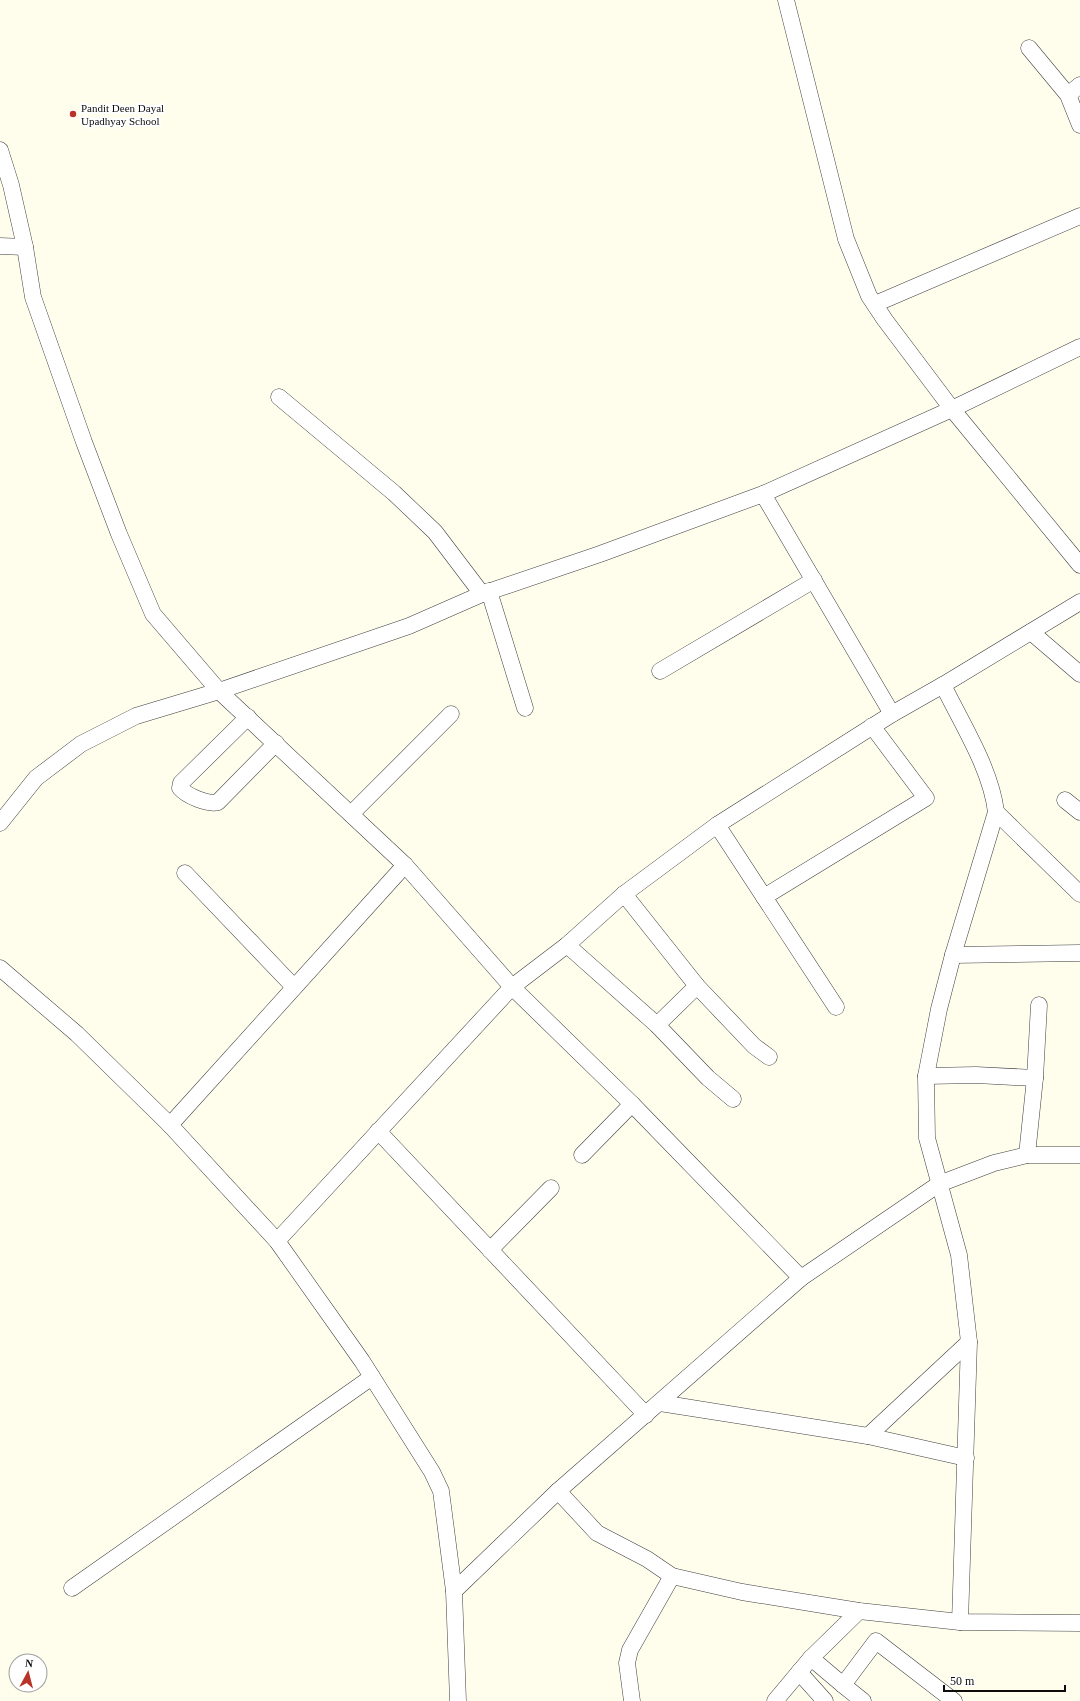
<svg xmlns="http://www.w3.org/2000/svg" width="1080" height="1701" font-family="Georgia,serif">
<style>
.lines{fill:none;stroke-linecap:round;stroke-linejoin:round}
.minor-casing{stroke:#3f3f3f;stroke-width:17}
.minor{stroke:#fff;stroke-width:16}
.poi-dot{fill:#b93327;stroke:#fff;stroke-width:1.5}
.labels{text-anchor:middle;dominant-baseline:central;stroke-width:4;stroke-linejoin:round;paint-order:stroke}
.poi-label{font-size:11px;fill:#0c0c0c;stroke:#fff;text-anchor:start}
</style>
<rect width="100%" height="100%" fill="#fffdeb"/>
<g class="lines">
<g class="minor-casing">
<g id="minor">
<path d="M 786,0 L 846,239 L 869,296 L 885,320 L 952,409 L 1080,565"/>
<path d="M 1029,48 L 1068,95 L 1080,125"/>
<path d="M 1068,95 L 1080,85"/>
<path d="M 0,150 L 11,185 L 25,247 L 33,297 L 84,442 L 119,534 L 153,614 L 219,691 L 405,865 L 512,987 L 632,1104 L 801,1278"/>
<path d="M 0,246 L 25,247"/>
<path d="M 875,304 L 1080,216"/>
<path d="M 279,397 L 394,493 L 435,532 L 482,594"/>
<path d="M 763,494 L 892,714"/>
<path d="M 489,591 L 525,708"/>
<path d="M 1031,632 L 1080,674"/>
<path d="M 660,671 L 814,580"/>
<path d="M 943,685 C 962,724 991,769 996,812 L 953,955 L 939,1009 L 926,1076 L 927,1138 L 959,1255 L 969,1342 L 960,1622"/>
<path d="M 248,717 L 181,783 L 180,788 C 187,796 208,805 218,802 L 276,743"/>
<path d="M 1065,800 L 1080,812"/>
<path d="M 996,812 L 1080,894"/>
<path d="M 352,813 L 451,714"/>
<path d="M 0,823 L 36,778 L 81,744 L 136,716 L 219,691 L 409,626 L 482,594 L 600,554 L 763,494 L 952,409 L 1080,347"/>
<path d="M 717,825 L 836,1007"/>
<path d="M 185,873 L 294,987"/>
<path d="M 624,894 L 697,986 L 754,1046 L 769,1057"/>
<path d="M 764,897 L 926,798 L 872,726"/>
<path d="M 567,945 L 657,1025 L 708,1078 L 733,1099"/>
<path d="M 953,955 L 1080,953"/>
<path d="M 0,968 L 77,1034 L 170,1125 L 277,1241 L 362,1361 L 432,1472 L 441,1491 L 454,1591 L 458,1701"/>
<path d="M 657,1025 L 697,986"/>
<path d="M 926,1076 L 976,1075 L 1035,1078"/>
<path d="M 170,1125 L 405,865"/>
<path d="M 378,1131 L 646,1415"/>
<path d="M 582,1155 L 632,1104"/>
<path d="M 1027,1155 L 1035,1078 L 1039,1005"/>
<path d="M 277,1241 L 512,987 L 567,945 L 624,894 L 717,825 L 892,714 L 943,685 L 1080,602"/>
<path d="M 490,1250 L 551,1188"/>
<path d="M 660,1403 L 868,1436 L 966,1458"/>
<path d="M 868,1436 L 969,1342"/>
<path d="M 558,1491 L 597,1533 L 647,1559 L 672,1576 L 742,1592 L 859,1611 L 960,1622 L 1080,1623"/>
<path d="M 72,1588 L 372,1377"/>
<path d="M 454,1591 L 558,1491 L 801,1278 L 939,1184 L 994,1163 L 1027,1155 L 1080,1155"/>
<path d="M 811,1658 L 843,1685"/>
<path d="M 799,1672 L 825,1701"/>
<path d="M 632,1701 L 627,1663 L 630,1650 L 672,1576"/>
<path d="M 775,1701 L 811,1658 L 859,1611"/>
<path d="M 863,1701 L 843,1685 L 876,1641 L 954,1701"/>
</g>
</g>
<use href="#minor" class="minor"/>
</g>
<circle class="poi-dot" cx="73" cy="114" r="4"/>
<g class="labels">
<g class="poi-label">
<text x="81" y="108">Pandit Deen Dayal<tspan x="81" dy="13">Upadhyay School</tspan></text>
</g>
</g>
<g transform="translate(28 1673) rotate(7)"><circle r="19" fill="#ffffff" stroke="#9e9e9e"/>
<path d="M0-3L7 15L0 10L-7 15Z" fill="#b93327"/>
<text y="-6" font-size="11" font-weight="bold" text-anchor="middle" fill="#0c0c0c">N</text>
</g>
<path d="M944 1685v6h121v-6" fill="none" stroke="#0c0c0c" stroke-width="2"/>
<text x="950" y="1685" font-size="12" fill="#0c0c0c" stroke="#ffffff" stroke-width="3" paint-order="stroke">50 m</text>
</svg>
